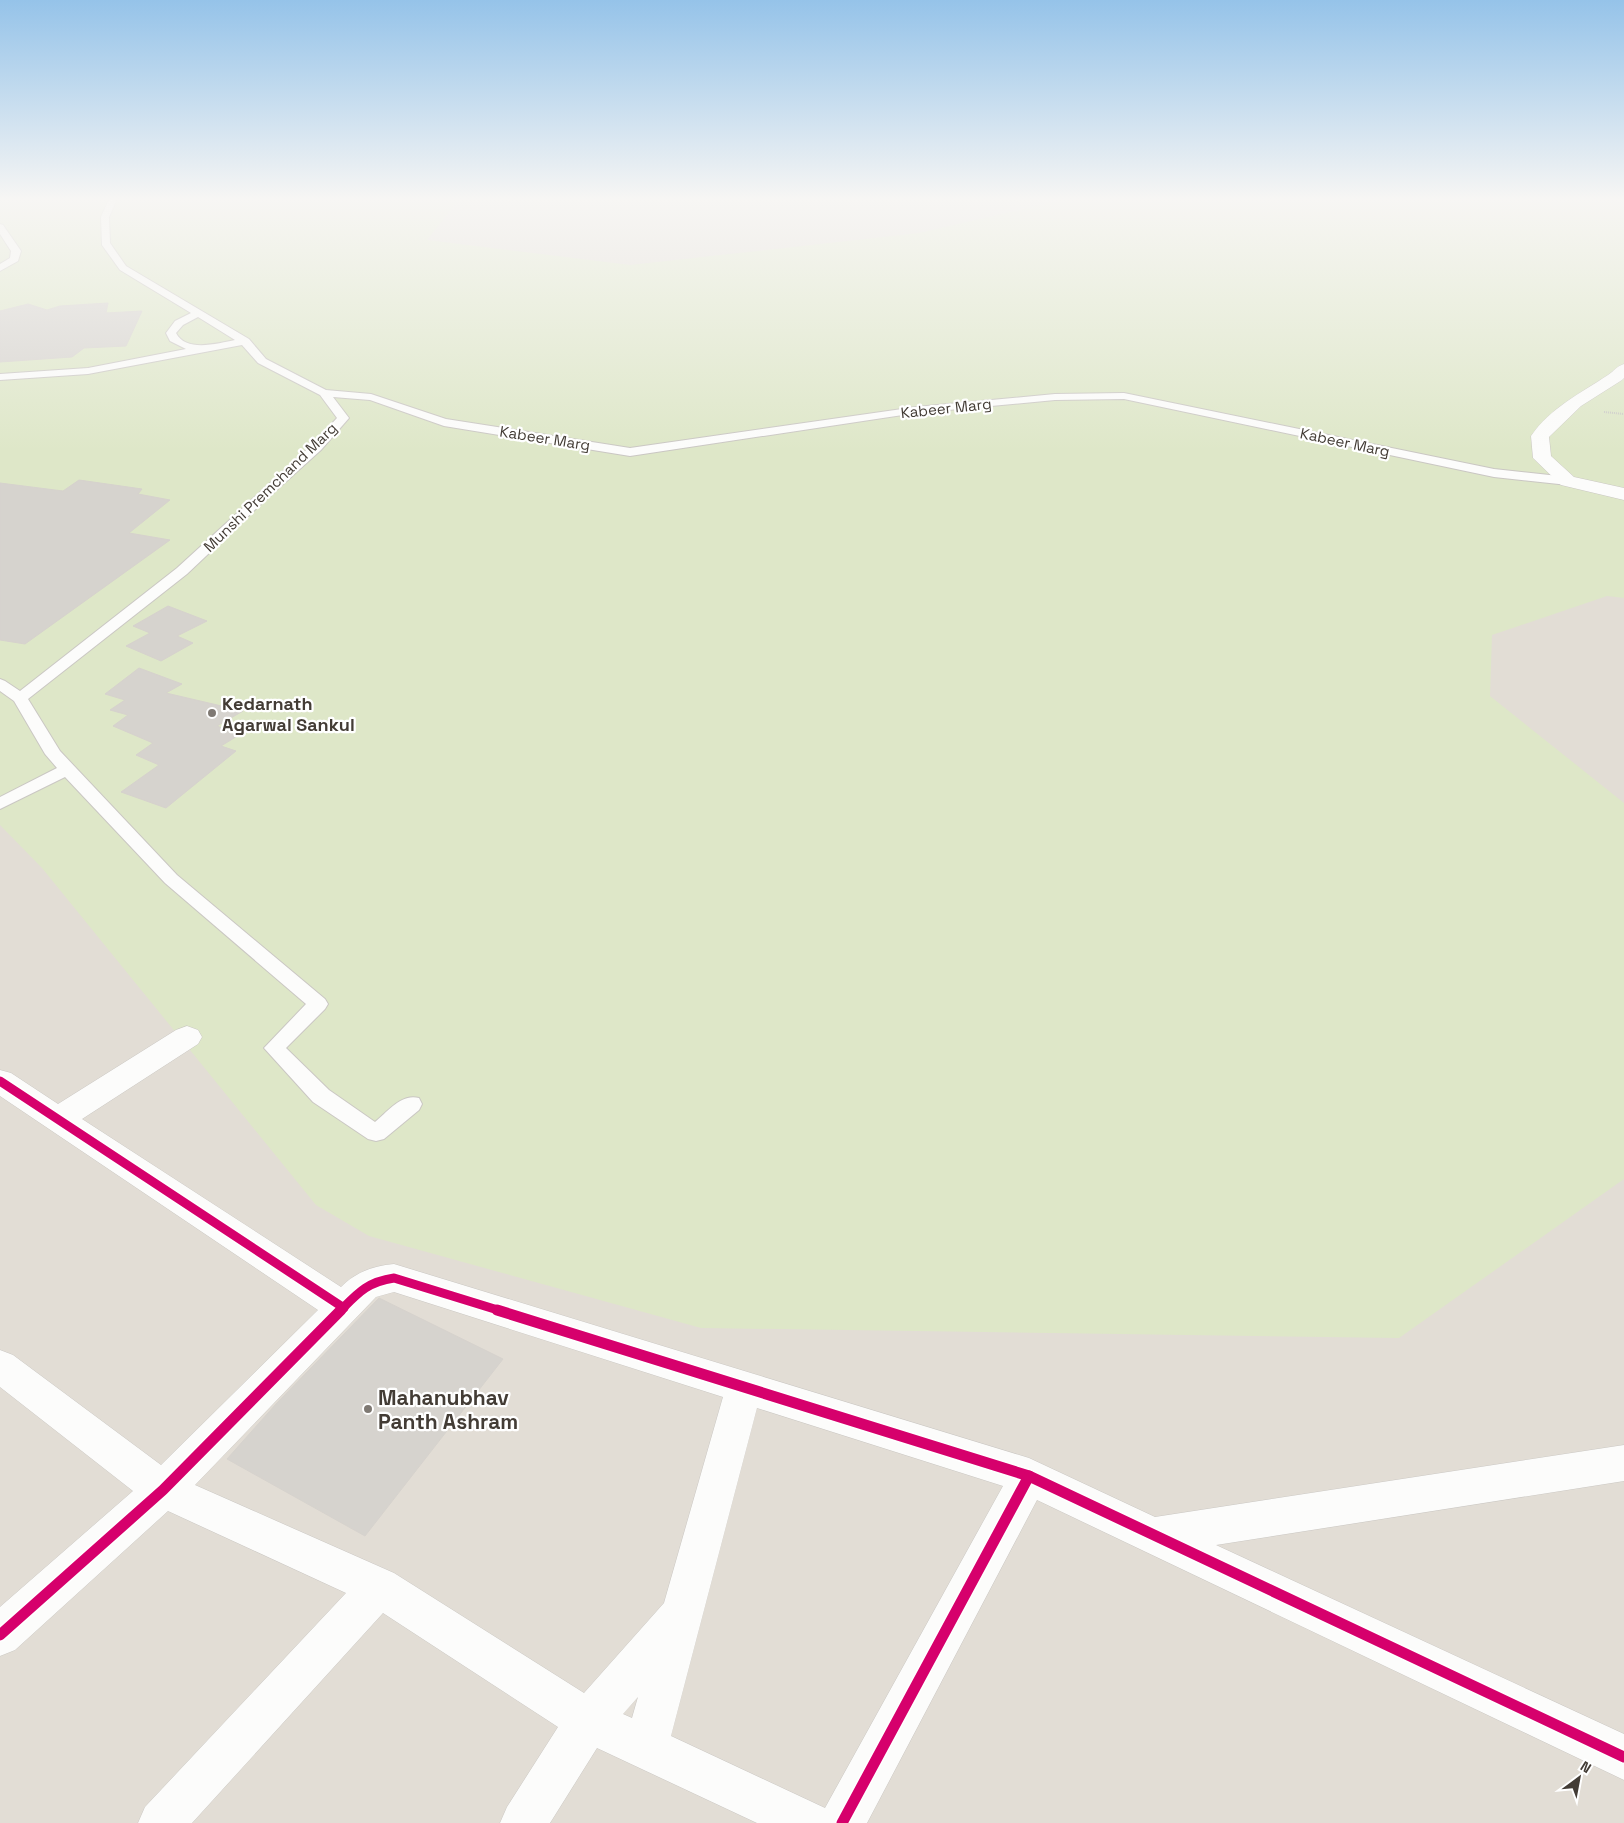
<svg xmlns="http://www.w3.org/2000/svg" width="1624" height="1823" font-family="'Space Grotesk',sans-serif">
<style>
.residential{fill:#e2ddd5}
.green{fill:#dee7c8}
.building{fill:#d6d3ce;stroke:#d6d2cd}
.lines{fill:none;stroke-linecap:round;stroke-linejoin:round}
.lane-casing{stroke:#cac7c3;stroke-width:2}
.street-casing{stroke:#cac7c3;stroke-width:1}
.path{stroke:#cccac7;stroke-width:2;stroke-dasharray:1 1;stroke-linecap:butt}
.lane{fill:#fcfcfb;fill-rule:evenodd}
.street{fill:#fcfcfb;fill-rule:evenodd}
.cycleway-far1-casing{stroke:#fff;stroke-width:12}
.cycleway-casing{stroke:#fff;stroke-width:14}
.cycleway-far1{stroke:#d6006c;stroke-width:9}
.cycleway{stroke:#d6006c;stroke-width:11}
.poi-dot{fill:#7f7973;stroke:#fff;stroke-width:2}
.labels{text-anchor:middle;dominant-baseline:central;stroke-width:4.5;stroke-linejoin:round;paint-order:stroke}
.far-street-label{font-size:15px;fill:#433c35;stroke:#fff}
.poi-label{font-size:18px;font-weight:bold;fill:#433c35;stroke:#fff;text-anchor:start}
.near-poi-label{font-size:21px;font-weight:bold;fill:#433c35;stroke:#fff;text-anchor:start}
</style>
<rect width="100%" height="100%" fill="#eeebe7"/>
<rect class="residential" x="0" y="197" width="1624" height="1626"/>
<path class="green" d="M 0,197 L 461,197 L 427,240 L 630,265 L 919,233 L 1076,197 L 1624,197 L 1624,598 L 1607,596 L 1492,635 L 1490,696 L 1624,803 L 1624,1179 L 1399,1338 L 701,1328 L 369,1236 L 316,1205 L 42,868 L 0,825 Z"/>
<g class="building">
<path d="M 108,303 L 106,313 L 142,311 L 126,346 L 84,348 L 72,357 L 0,362 L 0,311 L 28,304 L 47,310 L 60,306 Z"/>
<path d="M 79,480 L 142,489 L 138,494 L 170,500 L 129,533 L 170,540 L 25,644 L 0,640 L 0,483 L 63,491 Z"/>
<path d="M 168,606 L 207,621 L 177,636 L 193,643 L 161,661 L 126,646 L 150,633 L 133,626 Z"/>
<path d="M 139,668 L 182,684 L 166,693 L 243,711 L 217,726 L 239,735 L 221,746 L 236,751 L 166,808 L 121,792 L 159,765 L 136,755 L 153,743 L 113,726 L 128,715 L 110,710 L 125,700 L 105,694 Z"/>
<path d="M 379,1298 L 503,1359 L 365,1536 L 227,1459 L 276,1404 Z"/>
</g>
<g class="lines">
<g class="lane-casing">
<g id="lane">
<path d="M 110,197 L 118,197 L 109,217 L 110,243 L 126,266 L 249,339 L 266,359 L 326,390 L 371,394 L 446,419 L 630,448 L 916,407 L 1055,394 L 1124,393 L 1494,469 L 1568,477 L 1574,481 L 1568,485 L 1494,477 L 1124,399 L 1055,400 L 916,413 L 630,456 L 444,426 L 370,400 L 333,397 L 349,418 L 321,450 L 261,504 L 187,574 L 28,699 L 60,751 L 177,875 L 325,999 L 328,1004 L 325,1009 L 286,1048 L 329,1090 L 375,1122 C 388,1111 402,1093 419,1098 L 422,1104 L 419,1110 L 384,1139 L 376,1141 L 368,1139 L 313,1102 L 264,1048 L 306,1004 L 165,883 L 65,777 L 0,809 L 0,797 L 57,768 L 45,754 L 14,701 L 0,691 L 0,679 L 5,681 L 20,691 L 177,568 L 313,444 L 337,418 L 320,395 L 258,363 L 242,345 L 88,374 L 0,380 L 0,374 L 88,368 L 186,349 L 170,341 L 166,333 L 175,321 L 191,313 L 120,270 L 102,245 L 101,217 ZM 198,317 L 235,340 C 219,343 186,353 176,333 L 183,325 Z"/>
<path d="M 0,224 L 3,225 L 21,251 L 18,261 L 0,271 L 0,264 L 10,258 L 11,251 L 0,234 Z"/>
</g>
</g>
<g class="street-casing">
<g id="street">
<path d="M 1624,364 L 1624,378 L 1622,380 L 1581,406 L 1549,437 L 1551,456 L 1574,477 L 1624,488 L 1624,500 L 1561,485 L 1533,458 L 1531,436 C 1550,408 1581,393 1608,375 C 1614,371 1617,366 1624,364 Z"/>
<path d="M 187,1026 L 198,1030 L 202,1037 L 198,1044 L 82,1119 L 341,1287 C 356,1272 373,1266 394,1264 L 1029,1458 L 1155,1517 L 1624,1445 L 1624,1481 L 1216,1545 L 1624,1734 L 1624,1780 L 1037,1500 L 867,1823 L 757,1823 L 597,1748 L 550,1823 L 500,1823 L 507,1807 L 558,1727 L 383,1613 L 192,1823 L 138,1823 L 145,1807 L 346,1593 L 168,1511 L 15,1650 L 0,1656 L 0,1607 L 133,1491 L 0,1387 L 0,1350 L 13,1355 L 161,1465 L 318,1310 L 0,1096 L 0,1070 L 11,1073 L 58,1104 L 176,1030 ZM 394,1292 L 723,1397 L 664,1603 L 584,1693 L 394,1573 L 195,1485 L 376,1297 ZM 757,1408 L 1003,1486 L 825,1808 L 671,1736 ZM 638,1697 L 632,1718 L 623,1714 Z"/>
</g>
</g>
<path class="path" d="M 1604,412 L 1624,414"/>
<use href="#lane" class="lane"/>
<use href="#street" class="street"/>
<g class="cycleway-far1-casing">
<g id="cycleway-far1">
<path d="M 0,1081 L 344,1308"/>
<path d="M 340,1311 C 358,1293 367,1282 394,1278 L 501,1311"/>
</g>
</g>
<g class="cycleway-casing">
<g id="cycleway">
<path d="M 497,1310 L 1029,1476"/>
<path d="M 0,1635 L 163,1490 L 341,1310"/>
<path d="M 842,1823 L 1029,1476 L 1624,1757"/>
</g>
</g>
<use href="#cycleway-far1" class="cycleway-far1"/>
<use href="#cycleway" class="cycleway"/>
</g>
<linearGradient id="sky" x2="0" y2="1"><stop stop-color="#95c3e9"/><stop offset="0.44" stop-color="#f7f6f4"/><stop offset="1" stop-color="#f7f6f4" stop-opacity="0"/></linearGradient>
<rect width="1624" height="452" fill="url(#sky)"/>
<g class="poi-dot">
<circle cx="212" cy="713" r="5"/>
<circle cx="368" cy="1409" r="5"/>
</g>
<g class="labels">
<g class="far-street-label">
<text transform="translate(946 408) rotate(-6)">Kabeer Marg</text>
<text transform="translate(545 438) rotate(9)">Kabeer Marg</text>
<text transform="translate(1345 442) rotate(12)">Kabeer Marg</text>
<text transform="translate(270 487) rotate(-44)">Munshi Premchand Marg</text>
</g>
<g class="poi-label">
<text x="222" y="703">Kedarnath<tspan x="222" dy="21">Agarwal Sankul</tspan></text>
</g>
<g class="near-poi-label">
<text x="378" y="1397">Mahanubhav<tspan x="378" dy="24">Panth Ashram</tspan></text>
</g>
</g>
<g transform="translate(1579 1778) rotate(32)" stroke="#ffffff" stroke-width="4" paint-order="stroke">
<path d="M0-4L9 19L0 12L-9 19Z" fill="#433c35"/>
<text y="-8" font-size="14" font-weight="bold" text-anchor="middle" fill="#433c35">N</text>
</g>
</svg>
